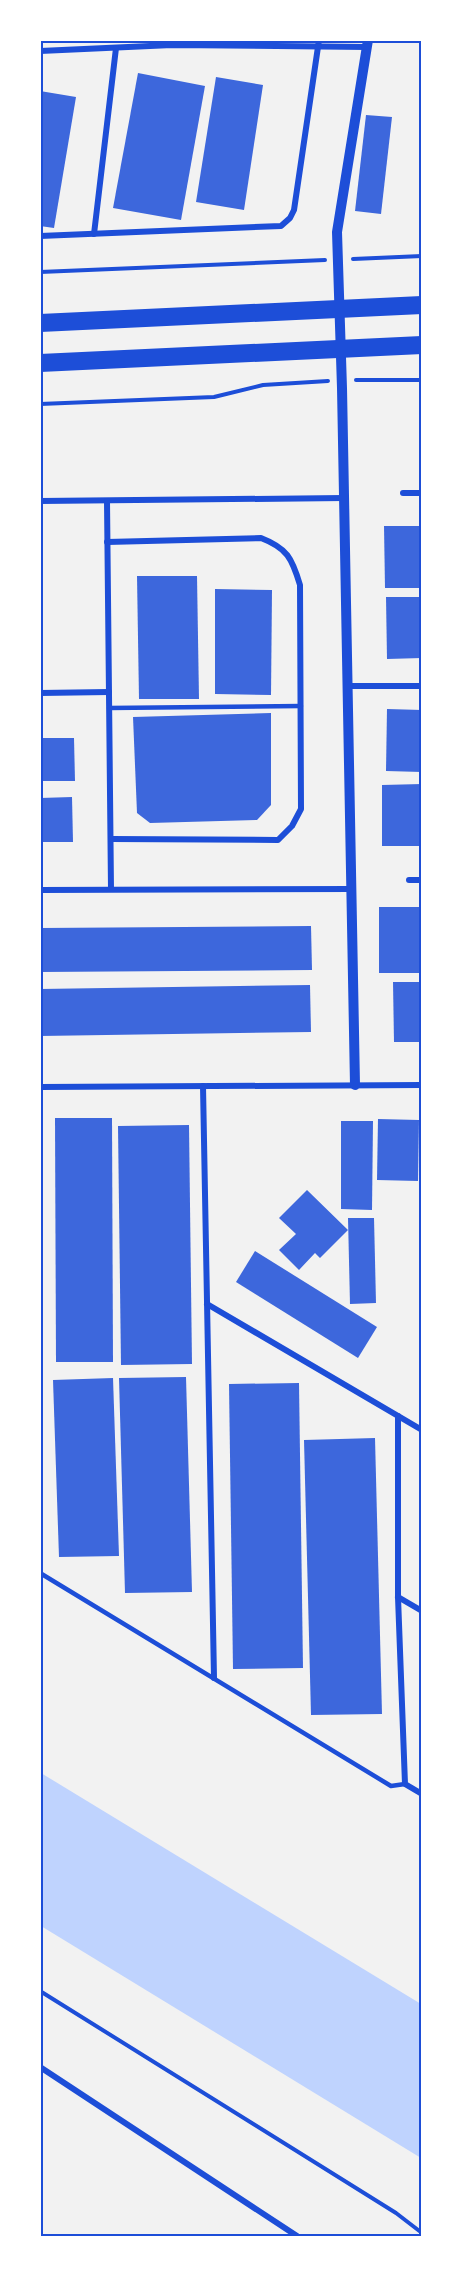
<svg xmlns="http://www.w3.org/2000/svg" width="462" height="2277" font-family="Jost,sans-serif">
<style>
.water{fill:#bfd3fe}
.building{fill:#3d67dc}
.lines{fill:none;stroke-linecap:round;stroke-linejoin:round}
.path{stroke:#1d4ed8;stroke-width:4}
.service{stroke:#1d4ed8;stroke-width:4.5}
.minor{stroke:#1d4ed8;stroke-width:6}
.tertiary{stroke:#1d4ed8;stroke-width:10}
.motorway{stroke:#1d4ed8;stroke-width:18}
.neatline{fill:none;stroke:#1d4ed8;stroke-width:2}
</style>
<rect width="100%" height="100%" fill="#f2f2f2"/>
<path class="water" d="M 41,1773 L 421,2004 L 421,2158 L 41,1926 Z"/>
<g class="building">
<path d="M 138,73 L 205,86 L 181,220 L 113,208 Z"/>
<path d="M 216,77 L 263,85 L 244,210 L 196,202 Z"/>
<path d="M 40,91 L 76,97 L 54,228 L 40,226 Z"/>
<path d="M 366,115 L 392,117 L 381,214 L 355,211 Z"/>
<path d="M 384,526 L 422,526 L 422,588 L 385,588 Z"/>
<path d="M 137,576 L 197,576 L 199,699 L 139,699 Z"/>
<path d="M 215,589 L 272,590 L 271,695 L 215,694 Z"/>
<path d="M 386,597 L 422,597 L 422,658 L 387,659 Z"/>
<path d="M 387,709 L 422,710 L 422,772 L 386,771 Z"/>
<path d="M 271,713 L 271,805 L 257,820 L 150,823 L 137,813 L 133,717 Z"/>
<path d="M 40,738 L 74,738 L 75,781 L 40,781 Z"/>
<path d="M 422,784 L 422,846 L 382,846 L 382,785 Z"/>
<path d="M 72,797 L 73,842 L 40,842 L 40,798 Z"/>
<rect x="379" y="907" width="43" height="66"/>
<path d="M 311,926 L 312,970 L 40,972 L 40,928 Z"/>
<path d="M 393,982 L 422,982 L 422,1042 L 394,1042 Z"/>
<path d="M 310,985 L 311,1032 L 40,1036 L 40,989 Z"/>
<path d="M 55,1118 L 112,1118 L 113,1362 L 56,1362 Z"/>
<path d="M 378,1119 L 419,1120 L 418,1181 L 377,1180 Z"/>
<path d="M 341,1121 L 373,1121 L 372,1210 L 341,1209 Z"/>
<path d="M 189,1125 L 192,1364 L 121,1365 L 118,1126 Z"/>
<path d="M 307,1190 L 348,1230 L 320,1258 L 315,1253 L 299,1270 L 279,1250 L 296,1234 L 279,1218 Z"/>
<path d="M 348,1218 L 374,1218 L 376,1303 L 350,1304 Z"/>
<path d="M 255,1251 L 377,1327 L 358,1358 L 236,1282 Z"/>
<path d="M 186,1377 L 192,1592 L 125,1593 L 119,1378 Z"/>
<path d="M 113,1378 L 119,1556 L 59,1557 L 53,1380 Z"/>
<path d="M 299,1383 L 303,1668 L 233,1669 L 229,1384 Z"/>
<path d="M 375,1438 L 382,1714 L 311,1715 L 304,1440 Z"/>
</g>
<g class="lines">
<g class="path">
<path d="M 353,259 L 422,256"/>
<path d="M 40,272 L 325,260"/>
<path d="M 356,380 L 422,380"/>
<path d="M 40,404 L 214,397 L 263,385 L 328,381"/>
<path d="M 40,1991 L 396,2213 L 422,2233"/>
</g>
<g class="service">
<path d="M 109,708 L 301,706"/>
<path d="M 40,1573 L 391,1786 L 405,1784"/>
</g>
<g class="minor">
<path d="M 40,51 L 172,45 L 367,47"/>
<path d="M 94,234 L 116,48"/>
<path d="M 40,236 L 281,226 L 290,218 L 294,210 L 319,40"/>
<path d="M 403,493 L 422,493"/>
<path d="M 40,501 L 344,498"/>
<path d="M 107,501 L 111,889"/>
<path d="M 107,542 L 261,538 C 287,548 292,558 300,585 L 301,809 L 292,826 L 278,840 L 111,839"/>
<path d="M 347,686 L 422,686"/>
<path d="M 40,693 L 109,692"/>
<path d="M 409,880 L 422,880"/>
<path d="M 40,890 L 351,889"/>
<path d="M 203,1086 L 214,1678"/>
<path d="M 40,1087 L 422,1085"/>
<path d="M 207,1304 L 422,1430"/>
<path d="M 398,1416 L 398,1597 L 405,1784 L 422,1794"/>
<path d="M 398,1597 L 422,1611"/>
<path d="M 40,2067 L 297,2236"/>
</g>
<path class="tertiary" d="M 355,1085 L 342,388 L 337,232 L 368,40"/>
<g class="motorway">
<path d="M 40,323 L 422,305"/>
<path d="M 40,363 L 422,345"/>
</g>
</g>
<rect width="462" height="2277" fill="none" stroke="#ffffff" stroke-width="84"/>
<rect x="42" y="42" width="378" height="2193" class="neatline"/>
</svg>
